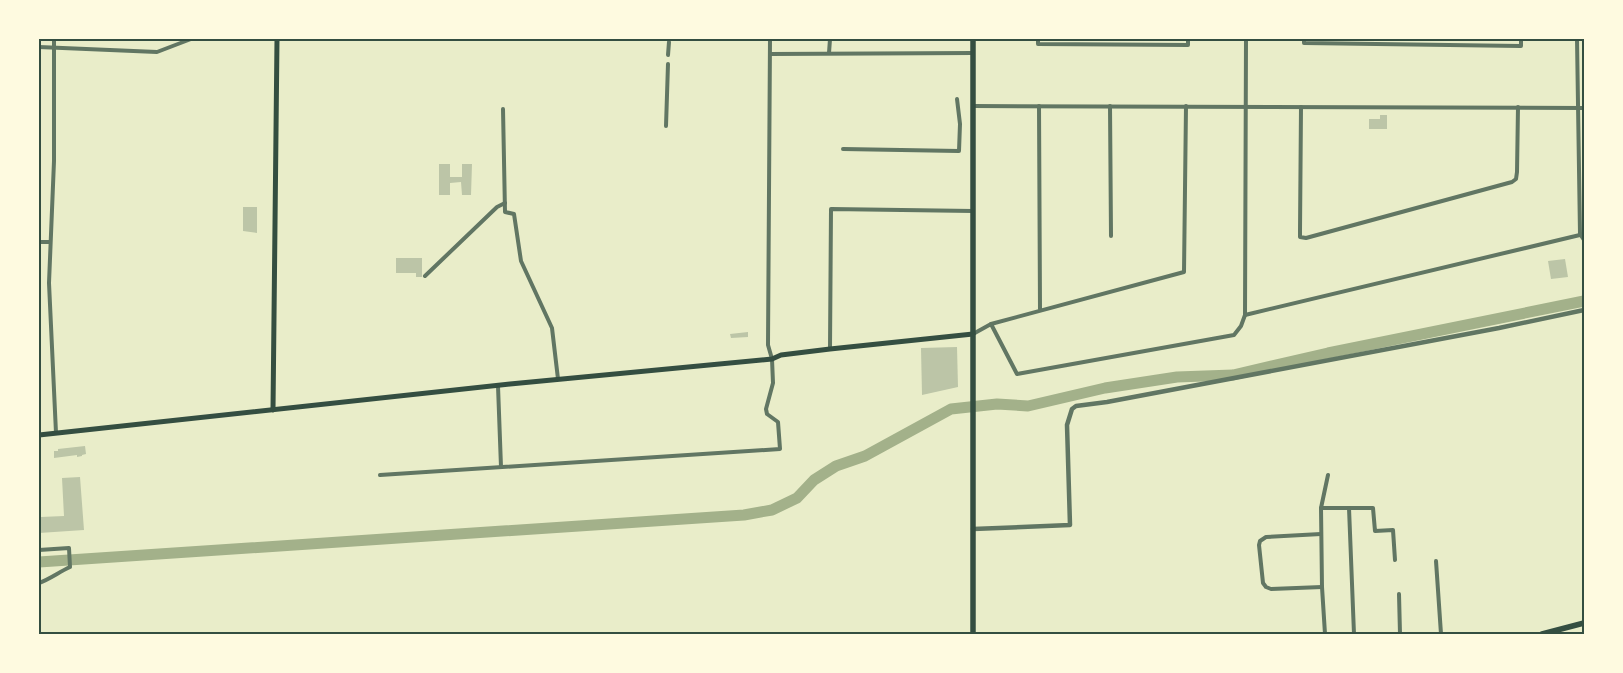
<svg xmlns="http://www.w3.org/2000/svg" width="1623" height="673" font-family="'Noto Serif',serif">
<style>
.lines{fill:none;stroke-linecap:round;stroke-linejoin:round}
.river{stroke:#a3b18a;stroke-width:11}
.building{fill:#bcc5a7}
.minor{stroke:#617663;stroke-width:4}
.tertiary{stroke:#617663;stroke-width:4.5}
.secondary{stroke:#344e41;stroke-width:5}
.primary{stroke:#344e41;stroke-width:5.5}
.neatline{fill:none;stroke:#344e41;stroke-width:2}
</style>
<rect width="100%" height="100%" fill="#e9edc9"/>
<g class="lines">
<path class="river" d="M 39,562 L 744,515 L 772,510 L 797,498 L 814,480 L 836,466 L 865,456 L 951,409 L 997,404 L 1028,406 L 1105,388 L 1177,377 L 1233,375 L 1328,353 L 1584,301"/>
</g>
<g class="building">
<path d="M 1380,115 L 1387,115 L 1387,129 L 1369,129 L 1369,119 L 1380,119 Z"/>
<path d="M 439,164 L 450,164 L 450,177 L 462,177 L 462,164 L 472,164 L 471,195 L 462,195 L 461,182 L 450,183 L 450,195 L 439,195 Z"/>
<path d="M 243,207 L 257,207 L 257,233 L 243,231 Z"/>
<path d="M 396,258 L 422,258 L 422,277 L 416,277 L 416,273 L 396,273 Z"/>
<path d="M 1565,259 L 1568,277 L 1551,279 L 1548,261 Z"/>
<path d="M 748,332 L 748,337 L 731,338 L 730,334 Z"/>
<path d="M 957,347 L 958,387 L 922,395 L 921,348 Z"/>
<path d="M 85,446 L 86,454 L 82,455 L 82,456 L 77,457 L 77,455 L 54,458 L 54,451 L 58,451 L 58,449 Z"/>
<path d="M 80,477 L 84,530 L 39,533 L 39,512 L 40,512 L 41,517 L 64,516 L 62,478 Z"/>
</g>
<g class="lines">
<g class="minor">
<path d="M 54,39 L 54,161 L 49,283 L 56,433"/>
<path d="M 1038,39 L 1038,44 L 1188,45 L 1188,39"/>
<path d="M 1304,39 L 1304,43 L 1521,46 L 1521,39"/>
<path d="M 1577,39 L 1580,234 L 1584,240"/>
<path d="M 39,47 L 157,52 L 191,39"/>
<path d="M 829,53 L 830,39"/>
<path d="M 770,54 L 973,53"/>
<path d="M 668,55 L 669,42"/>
<path d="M 973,106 L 1584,108"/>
<path d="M 1039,106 L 1040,309"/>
<path d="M 1110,106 L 1111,236"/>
<path d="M 1301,107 L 1300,231 L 1300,237 L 1306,238 L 1512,182 L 1516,179 L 1517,172 L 1518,107"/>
<path d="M 503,109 L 505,212 L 514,214 L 521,261 L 552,328 L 558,379"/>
<path d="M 666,126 L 668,64"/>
<path d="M 843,149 L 959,151 L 960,124 L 957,99"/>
<path d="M 39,242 L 50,242"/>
<path d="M 425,276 L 497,207 L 505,203"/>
<path d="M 1245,315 L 1246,39"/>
<path d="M 991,324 L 1184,272 L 1186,106"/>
<path d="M 973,334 L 991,324 L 1017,374 L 1234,335 L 1241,326 L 1245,315 L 1584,234"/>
<path d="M 830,349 L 831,209 L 973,211"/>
<path d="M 498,386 L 501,467"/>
<path d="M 380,475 L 780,449 L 778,422 L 767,414 L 766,409 L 773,383 L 772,359 L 768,345 L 770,39"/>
<path d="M 1321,508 L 1373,508 L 1375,531 L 1393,530 L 1395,560"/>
<path d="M 1349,508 L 1354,634"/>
<path d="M 1321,534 L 1266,537 L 1260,541 L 1259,545 L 1263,583 L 1266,587 L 1271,589 L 1322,587"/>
<path d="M 39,550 L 69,548 L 70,567 C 59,572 50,579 39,583"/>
<path d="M 1436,561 L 1441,634"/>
<path d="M 1399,594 L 1400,634"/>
<path d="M 1325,634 L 1322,587 L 1321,508 L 1328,475"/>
</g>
<path class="tertiary" d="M 973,529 L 1070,525 L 1067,425 L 1072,409 L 1076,406 L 1107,402 L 1499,328 L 1584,310"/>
<g class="secondary">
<path d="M 273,410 L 277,39"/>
<path d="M 39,435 L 510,384 L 772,359 L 781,355 L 830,349 L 973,334"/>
</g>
<g class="primary">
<path d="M 973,39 L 973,634"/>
<path d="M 1542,634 L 1584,623"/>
</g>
</g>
<rect width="1623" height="673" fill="none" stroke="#fefae0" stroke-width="80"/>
<rect x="40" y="40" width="1543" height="593" class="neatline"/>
</svg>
